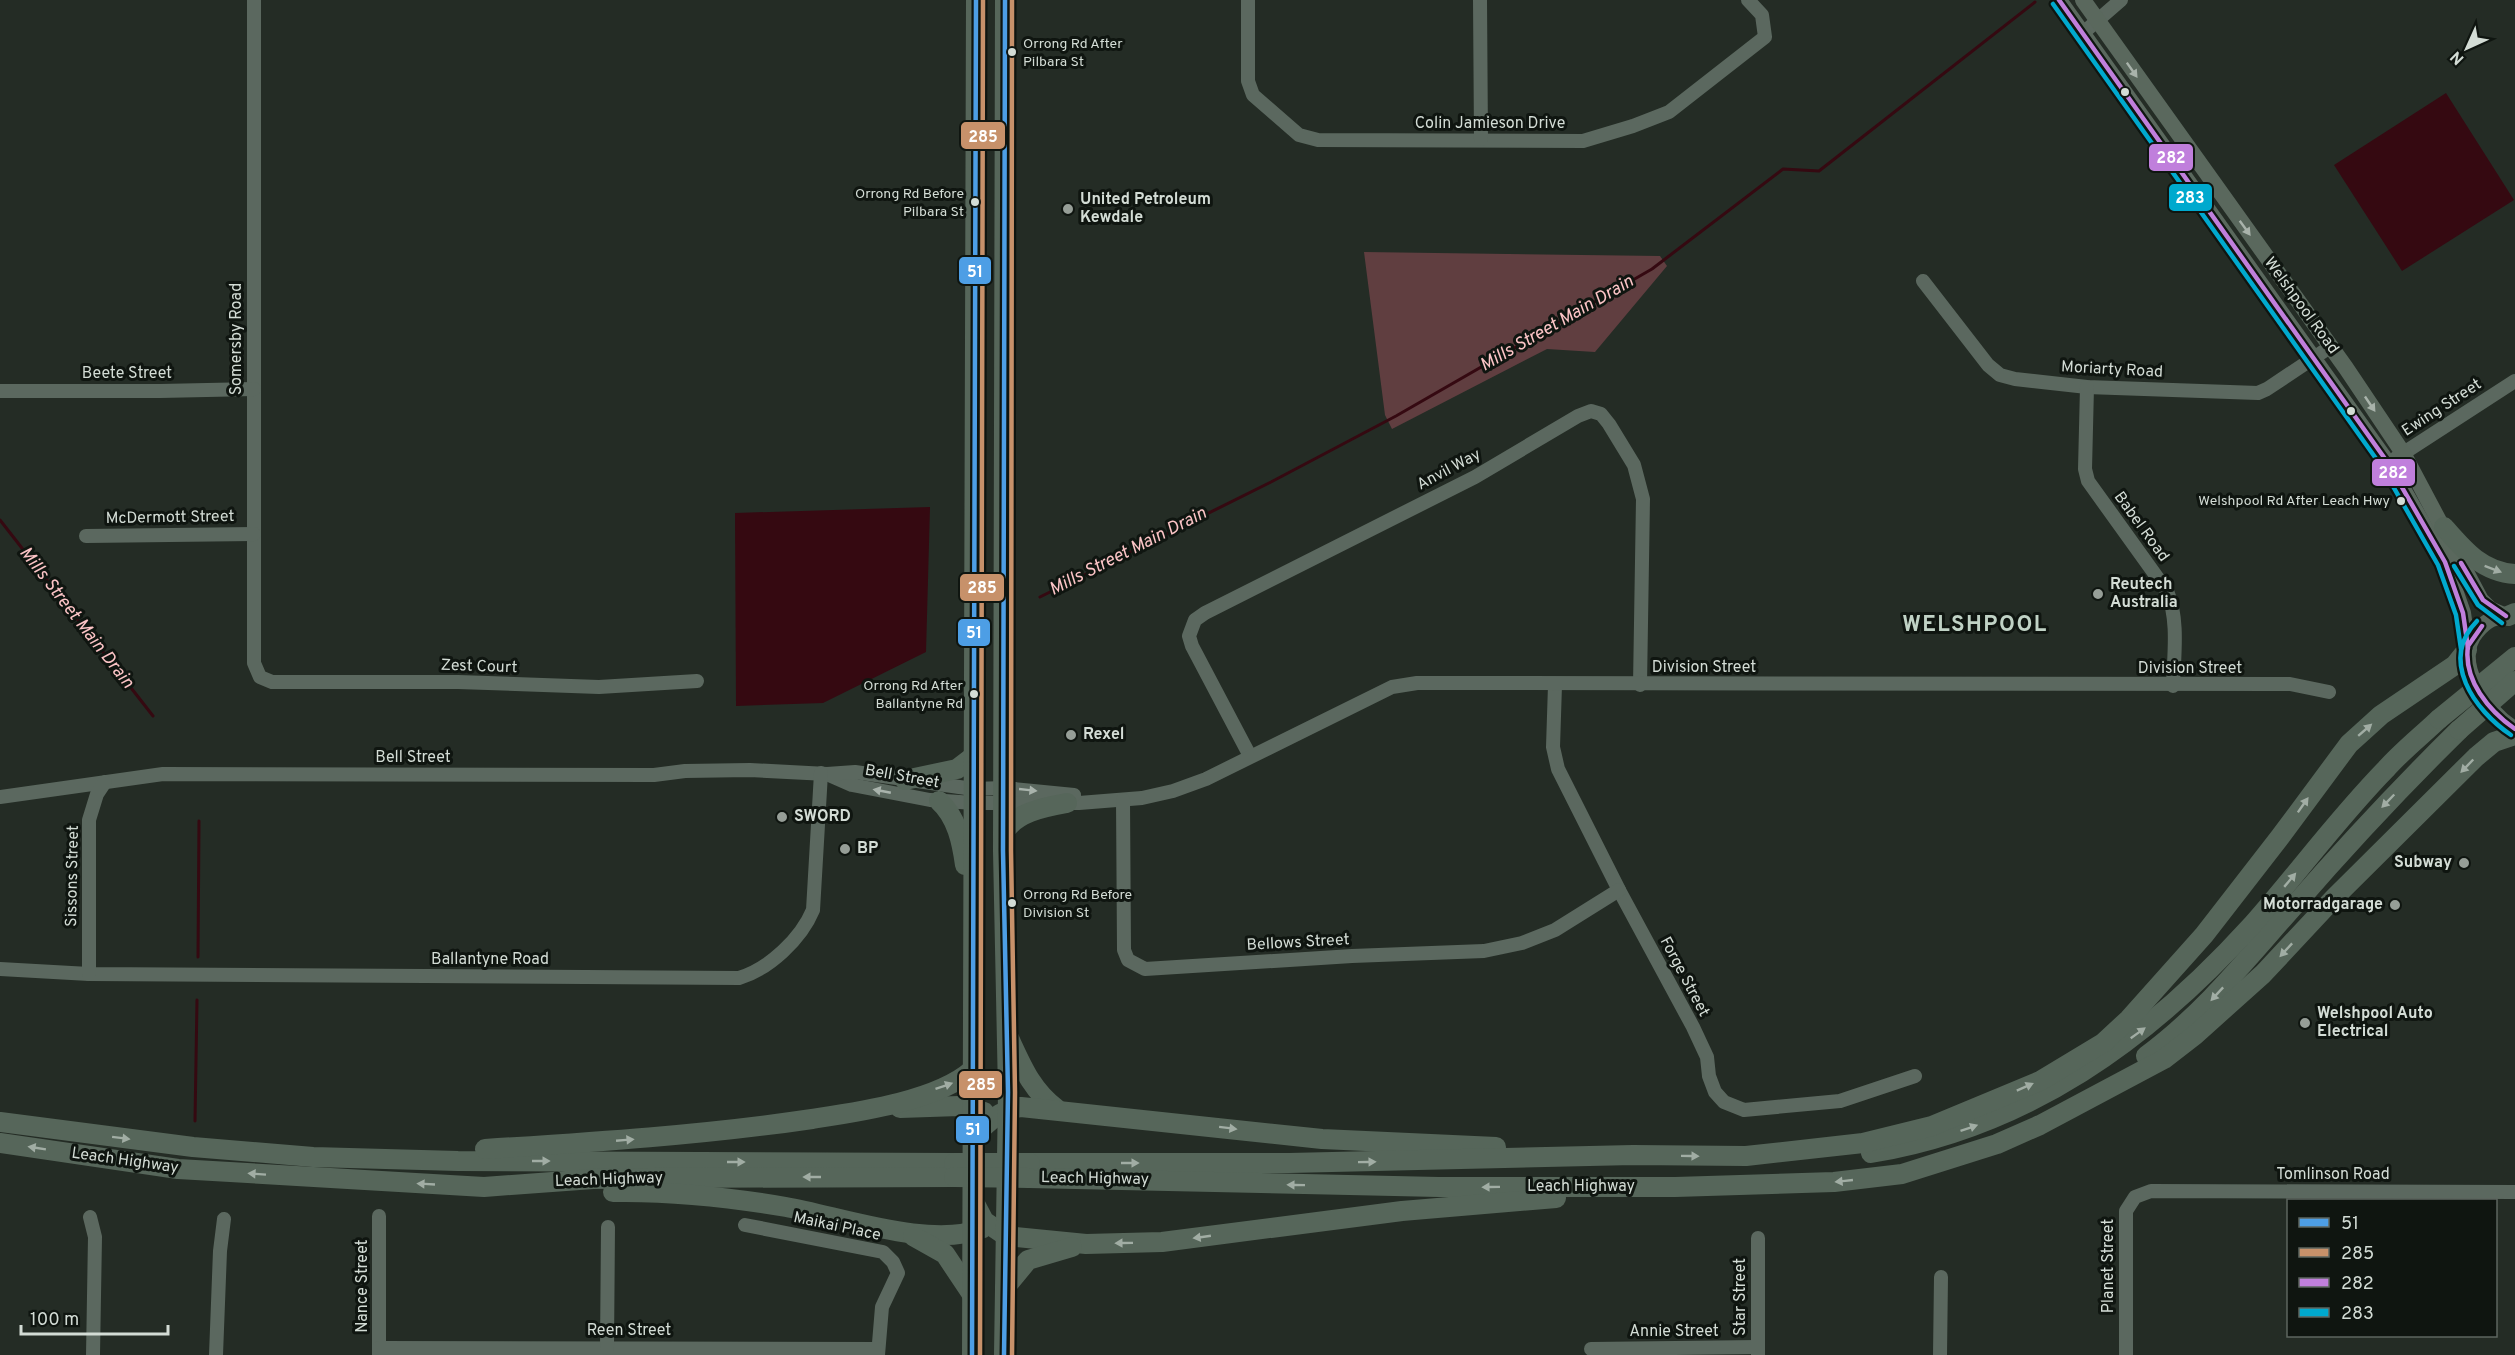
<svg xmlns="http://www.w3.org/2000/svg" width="2515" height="1355" font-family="Overpass,sans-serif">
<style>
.green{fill:#603e40}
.water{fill:#350911}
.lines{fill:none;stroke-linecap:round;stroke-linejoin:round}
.stream{stroke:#350911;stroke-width:3}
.minor{stroke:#5b685f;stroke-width:14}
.major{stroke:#5a685d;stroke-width:16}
.highway{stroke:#56665a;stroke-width:20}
.highway-bridge{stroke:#56665a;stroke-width:20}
.bus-1-casing{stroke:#0f1510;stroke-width:9}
.bus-2-casing{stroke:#0f1510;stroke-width:9}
.bus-3-casing{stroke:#0f1510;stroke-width:9}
.bus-4-casing{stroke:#0f1510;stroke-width:9}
.bus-1{stroke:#4d9ee5;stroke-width:4.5}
.bus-2{stroke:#c7916a;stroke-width:4.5}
.bus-3{stroke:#c07fdc;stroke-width:4.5}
.bus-4{stroke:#00a9ce;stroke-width:4.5}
.oneway{fill:#a9b3ab}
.oneway2{fill:#a1ada4}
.oneway3{fill:#a9b3ac}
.bus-dot{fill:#d3dcd5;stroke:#0f1510;stroke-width:2}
.poi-dot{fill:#969e97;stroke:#0f1510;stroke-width:2}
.labels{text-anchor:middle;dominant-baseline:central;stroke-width:6;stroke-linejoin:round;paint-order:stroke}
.bus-label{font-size:14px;fill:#d3dcd5;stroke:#0f1510;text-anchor:end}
.street-label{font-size:16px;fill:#d3dcd5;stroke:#0f1510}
.poi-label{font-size:16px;font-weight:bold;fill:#d3dcd5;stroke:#0f1510;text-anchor:start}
.water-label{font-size:18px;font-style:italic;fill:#fdc5c7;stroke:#0f1510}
.district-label{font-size:22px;font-weight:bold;letter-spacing:1.5px;fill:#c0d2c5;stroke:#0f1510}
.line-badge{stroke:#0f1510;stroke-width:2}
.badge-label{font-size:16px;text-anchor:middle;font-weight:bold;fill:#fff}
</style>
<rect width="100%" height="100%" fill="#242c25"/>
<path class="green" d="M 1364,252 L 1660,256 L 1667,266 L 1595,352 L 1547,349 L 1392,429 L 1385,415 Z"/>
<g class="water">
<path d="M 2446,93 L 2514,200 L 2402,271 L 2334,165 Z"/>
<path d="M 930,507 L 926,652 L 823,703 L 736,706 L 735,513 Z"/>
</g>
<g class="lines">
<g class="stream">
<path d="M 0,520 L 153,716"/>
<path d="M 1040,597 L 1271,482 L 1396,416 L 1652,269 L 1783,169 L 1819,171 L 2035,2"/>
<path d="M 198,957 L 199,821"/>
<path d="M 195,1121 L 197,1000"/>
</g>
<g class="minor">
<path d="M 254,0 L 254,663 L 260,677 L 272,682 L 458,682 L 599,687 L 697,681"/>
<path d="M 1248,0 L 1248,81 L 1253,95 L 1299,135 L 1318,140 L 1583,141 L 1633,126 L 1669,112 L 1765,37 L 1762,15 L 1748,0"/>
<path d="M 1480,0 L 1481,139"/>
<path d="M 2083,33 L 2121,0"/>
<path d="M 1923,281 L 1988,365 L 2000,375 L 2015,379 L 2087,387 L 2258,393 L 2267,389 L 2330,347"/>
<path d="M 2087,387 L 2085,469 L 2088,481 L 2167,591 C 2179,620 2174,654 2173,686"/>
<path d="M 0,391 L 160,391 L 254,389"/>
<path d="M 2396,458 L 2515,381"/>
<path d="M 86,536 L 254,534"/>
<path d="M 1555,685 L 1553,747 L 1558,769 L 1619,890 L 1693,1027 L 1707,1057 L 1709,1076 L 1715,1092 L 1724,1102 L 1744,1110 L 1840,1101 L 1915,1076"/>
<path d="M 1250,756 L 1192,646 L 1189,636 L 1195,620 L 1205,613 L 1475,477 L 1578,416 L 1591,411 L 1601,414 L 1609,424 L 1634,465 L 1643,499 L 1640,685"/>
<path d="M 827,774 L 852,785 L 930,800 L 974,803 L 1079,803 L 1142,798 L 1173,791 L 1206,779 L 1392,687 L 1417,683 L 2290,684 L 2329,692"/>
<path d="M 0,797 L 163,774 L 654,775 L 685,771 L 750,770 L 827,774 L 855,772 L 973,789 L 1004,788 L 1074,795"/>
<path d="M 1123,800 L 1124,950 L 1128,960 L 1145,969 L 1352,956 L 1484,951 L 1522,943 L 1555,930 L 1619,890"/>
<path d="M 0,969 L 89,974 L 739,978 C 769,969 801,939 813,910 L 821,773"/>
<path d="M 89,974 L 89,820 L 97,794 L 105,782"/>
<path d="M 379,1216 L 379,1355"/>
<path d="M 90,1217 L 95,1237 L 93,1355"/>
<path d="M 745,1225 L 883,1252 L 893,1262 L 898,1273 L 882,1307 L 878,1355"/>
<path d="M 379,1348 L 878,1349"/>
<path d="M 607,1348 L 608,1227"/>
<path d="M 1591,1349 L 1758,1347"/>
<path d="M 216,1355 L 220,1251 L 224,1219"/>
<path d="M 1758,1355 L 1758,1238"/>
<path d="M 1940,1355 L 1941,1277"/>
<path d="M 2126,1355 L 2126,1211 L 2135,1197 L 2151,1191 L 2515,1192"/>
</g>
<g class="major">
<path d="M 2059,0 L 2388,463 L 2445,562 L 2463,613 L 2468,648"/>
<path d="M 2083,0 L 2346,368 L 2403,453 L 2481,600 L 2490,609 L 2506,616"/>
<path d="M 2510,616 C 2494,616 2487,620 2477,631 C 2451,661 2486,713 2515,729"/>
</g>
<g class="highway">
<path d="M 2444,527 C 2464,550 2482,572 2515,574"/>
<path d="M 2508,616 L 2515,613"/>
<path d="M 905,780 L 957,769 L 974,756"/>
<path d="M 939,801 C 957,817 962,843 965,865"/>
<path d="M 1003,834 C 1015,812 1045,807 1067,803"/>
<path d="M 1009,1038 C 1022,1066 1032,1091 1057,1109"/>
<path d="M 2146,1056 C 2203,1014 2246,960 2293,907 C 2346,846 2401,787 2459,730"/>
<path d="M 900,1108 L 959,1106 L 984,1112"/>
<path d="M 0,1122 L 193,1147 L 313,1157 L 458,1161 L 954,1163"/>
<path d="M 972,1138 C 987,1123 999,1110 1021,1107 L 1322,1139 L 1496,1147"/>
<path d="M 0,1143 L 178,1169 L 484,1187 L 593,1179 L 648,1178 L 954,1177"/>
<path d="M 485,1149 C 595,1142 704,1135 812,1119 C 858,1112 937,1101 972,1070"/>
<path d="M 1871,1153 C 2028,1127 2148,1040 2253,924 C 2298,873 2338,818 2386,769 C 2402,751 2421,736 2439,719"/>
<path d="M 1030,1163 L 1289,1163 L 1633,1155 L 1746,1156 L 1863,1143 L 1932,1126 L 2040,1081 L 2103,1043 L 2129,1019 L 2204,935 L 2280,837 L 2349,744 L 2381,715 L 2455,665 L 2467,650"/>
<path d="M 1029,1178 L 1439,1187 L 1675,1187 L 1834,1182 L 1902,1174 L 1997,1144 L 2040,1125 L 2164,1059 L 2195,1035 L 2263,974 L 2334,898 L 2476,757 L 2494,742 L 2515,735"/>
<path d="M 613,1192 C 671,1191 728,1197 786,1207 C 839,1216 933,1250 983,1228"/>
<path d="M 973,1200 L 984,1221 L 1006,1236 L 1086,1244 L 1162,1242 L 1402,1211 L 1556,1198"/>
<path d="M 913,1236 L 945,1254 L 971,1293"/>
<path d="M 1005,1288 L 1028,1260 L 1072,1247"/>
<path d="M 972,1355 L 976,0"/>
<path d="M 1004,1355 L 1008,1092 L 1003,851 L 1005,0"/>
</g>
<g class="highway-bridge">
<path d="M 2439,719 L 2515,657"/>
<path d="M 2459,730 L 2515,681"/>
<path d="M 954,1163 L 1030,1163"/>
<path d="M 954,1177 L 1029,1178"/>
</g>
<g class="bus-1-casing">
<g id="bus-1">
<path d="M 972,1355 L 976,0"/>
<path d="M 1004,1355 L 1008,1092 L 1003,851 L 1005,0"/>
</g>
</g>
<g class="bus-2-casing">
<g id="bus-2">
<path d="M 980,1355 L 983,0"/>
<path d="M 1012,1355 L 1015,1092 L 1011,851 L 1012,0"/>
</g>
</g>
<g class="bus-3-casing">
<g id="bus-3">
<path d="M 2059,0 L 2388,463 L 2445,562 L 2463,613 L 2468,648"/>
<path d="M 2461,563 L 2483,600 L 2506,616"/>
<path d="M 2482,626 L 2468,646 C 2463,680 2489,711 2515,729"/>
</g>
</g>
<g class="bus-4-casing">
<g id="bus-4">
<path d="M 2053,4 L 2382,467 L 2438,565 L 2456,615 L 2461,649"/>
<path d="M 2454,566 L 2478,605 L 2502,623"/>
<path d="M 2477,621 C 2439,660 2474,710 2511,735"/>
</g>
</g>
<use href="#bus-1" class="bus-1"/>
<use href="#bus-2" class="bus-2"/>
<use href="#bus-3" class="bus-3"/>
<use href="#bus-4" class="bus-4"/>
</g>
<defs><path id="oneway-solid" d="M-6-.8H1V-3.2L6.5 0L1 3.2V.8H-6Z" transform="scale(1.5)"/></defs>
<g class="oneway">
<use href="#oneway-solid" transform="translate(2132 70) rotate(55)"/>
<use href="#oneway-solid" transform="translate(2245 228) rotate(54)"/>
<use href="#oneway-solid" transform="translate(2370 404) rotate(56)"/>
</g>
<g class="oneway2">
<use href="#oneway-solid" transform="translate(2493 569) rotate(21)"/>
<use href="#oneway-solid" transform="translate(2365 730) rotate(-41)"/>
<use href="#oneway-solid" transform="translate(2467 766) rotate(134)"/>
<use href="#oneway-solid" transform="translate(2388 801) rotate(134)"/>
<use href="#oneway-solid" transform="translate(2303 805) rotate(-55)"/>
<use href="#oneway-solid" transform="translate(2290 880) rotate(-50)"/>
<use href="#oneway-solid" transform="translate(2286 950) rotate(133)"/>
<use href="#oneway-solid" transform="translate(2217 994) rotate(133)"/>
<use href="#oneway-solid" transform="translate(2138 1033) rotate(-36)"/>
<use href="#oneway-solid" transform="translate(944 1086) rotate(-19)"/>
<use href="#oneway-solid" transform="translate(2025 1087) rotate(-24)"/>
<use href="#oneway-solid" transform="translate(1228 1128) rotate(7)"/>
<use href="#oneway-solid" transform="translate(1969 1128) rotate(-19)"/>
<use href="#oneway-solid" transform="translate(121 1138) rotate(7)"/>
<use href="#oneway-solid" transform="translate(625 1140) rotate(-5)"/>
<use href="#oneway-solid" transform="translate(37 1148) rotate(-171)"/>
<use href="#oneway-solid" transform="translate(1690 1156) rotate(1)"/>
<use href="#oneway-solid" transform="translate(541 1161)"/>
<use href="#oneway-solid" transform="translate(736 1162)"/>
<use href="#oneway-solid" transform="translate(1367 1162) rotate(-1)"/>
<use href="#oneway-solid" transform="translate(1130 1163)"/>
<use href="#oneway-solid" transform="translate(257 1174) rotate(-176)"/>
<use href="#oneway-solid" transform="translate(812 1177) rotate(180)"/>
<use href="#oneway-solid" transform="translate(1844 1181) rotate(174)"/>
<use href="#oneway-solid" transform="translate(426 1184) rotate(-177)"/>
<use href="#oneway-solid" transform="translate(1296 1185) rotate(-179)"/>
<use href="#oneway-solid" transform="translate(1491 1187) rotate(179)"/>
<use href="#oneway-solid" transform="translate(1202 1237) rotate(172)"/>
<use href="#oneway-solid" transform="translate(1124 1243) rotate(179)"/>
</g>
<g class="oneway3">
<use href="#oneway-solid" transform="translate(1028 790) rotate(6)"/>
<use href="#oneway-solid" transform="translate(882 791) rotate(-169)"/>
</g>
<g class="bus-dot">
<circle cx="1012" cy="52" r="5"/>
<circle cx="2125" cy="92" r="5"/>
<circle cx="975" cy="202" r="5"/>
<circle cx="2351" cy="411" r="5"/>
<circle cx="2401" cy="501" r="5"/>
<circle cx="974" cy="694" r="5"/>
<circle cx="1012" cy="903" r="5"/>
</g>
<g class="poi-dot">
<circle cx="1068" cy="209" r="6"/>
<circle cx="2098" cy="594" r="6"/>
<circle cx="1071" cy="735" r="6"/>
<circle cx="782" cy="817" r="6"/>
<circle cx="845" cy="849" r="6"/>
<circle cx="2464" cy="863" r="6"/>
<circle cx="2395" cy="905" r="6"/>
<circle cx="2305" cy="1023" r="6"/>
</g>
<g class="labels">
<g class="bus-label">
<text x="1023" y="44" text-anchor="start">Orrong Rd After<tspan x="1023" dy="18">Pilbara St</tspan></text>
<text x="964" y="194">Orrong Rd Before<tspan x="964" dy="18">Pilbara St</tspan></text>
<text x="2390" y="501">Welshpool Rd After Leach Hwy</text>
<text x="963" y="686">Orrong Rd After<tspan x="963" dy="18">Ballantyne Rd</tspan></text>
<text x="1023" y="895" text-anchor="start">Orrong Rd Before<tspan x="1023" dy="18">Division St</tspan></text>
</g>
<g class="street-label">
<text x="1490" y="124">Colin Jamieson Drive</text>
<text transform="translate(2301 306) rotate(54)">Welshpool Road</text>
<text transform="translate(237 339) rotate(-90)">Somersby Road</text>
<text transform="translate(2112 370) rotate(3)">Moriarty Road</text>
<text x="127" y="374">Beete Street</text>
<text transform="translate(2442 408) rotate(-33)">Ewing Street</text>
<text transform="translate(1449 470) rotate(-28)">Anvil Way</text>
<text transform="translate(170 518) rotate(-1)">McDermott Street</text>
<text transform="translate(2141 527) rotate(54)">Babel Road</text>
<text transform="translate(479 667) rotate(2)">Zest Court</text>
<text x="1704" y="668">Division Street</text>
<text x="2190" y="669">Division Street</text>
<text x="413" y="758">Bell Street</text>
<text transform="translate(902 777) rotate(10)">Bell Street</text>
<text transform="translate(73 876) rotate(-89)">Sissons Street</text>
<text transform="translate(1298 943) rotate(-3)">Bellows Street</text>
<text x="490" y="960">Ballantyne Road</text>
<text transform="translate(1684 977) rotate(62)">Forge Street</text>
<text transform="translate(125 1161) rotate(8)">Leach Highway</text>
<text x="2333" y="1175">Tomlinson Road</text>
<text transform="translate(1095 1179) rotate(1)">Leach Highway</text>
<text transform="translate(609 1180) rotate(-2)">Leach Highway</text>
<text x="1581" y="1187">Leach Highway</text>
<text transform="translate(837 1227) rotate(12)">Maikai Place</text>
<text transform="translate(2109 1266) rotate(-90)">Planet Street</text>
<text transform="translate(363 1286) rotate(-90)">Nance Street</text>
<text transform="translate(1741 1297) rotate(-90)">Star Street</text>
<text x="629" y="1331">Reen Street</text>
<text x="1674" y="1332">Annie Street</text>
</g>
<g class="poi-label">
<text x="1080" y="200">United Petroleum<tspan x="1080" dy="18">Kewdale</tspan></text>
<text x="2110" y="585">Reutech<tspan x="2110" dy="18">Australia</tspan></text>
<text x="1083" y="735">Rexel</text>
<text x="794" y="817">SWORD</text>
<text x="857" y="849">BP</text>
<text x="2452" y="863" text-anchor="end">Subway</text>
<text x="2383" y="905" text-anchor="end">Motorradgarage</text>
<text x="2317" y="1014">Welshpool Auto<tspan x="2317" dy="18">Electrical</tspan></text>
</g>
<g class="water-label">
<text transform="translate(1557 324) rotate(-30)">Mills Street Main Drain</text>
<text transform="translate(1128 552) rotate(-27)">Mills Street Main Drain</text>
<text transform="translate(76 618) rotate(52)">Mills Street Main Drain</text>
</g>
<g class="district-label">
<text x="1975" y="625">WELSHPOOL</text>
</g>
</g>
<g class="line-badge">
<rect x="960" y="121" width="46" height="29" rx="6" fill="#c7916a"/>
<rect x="2148" y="143" width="46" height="29" rx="6" fill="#c07fdc"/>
<rect x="2168" y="183" width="45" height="29" rx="6" fill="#00a9ce"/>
<rect x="958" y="256" width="34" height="29" rx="6" fill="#4d9ee5"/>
<rect x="2371" y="458" width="45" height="29" rx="6" fill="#c07fdc"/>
<rect x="959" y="573" width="46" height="29" rx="6" fill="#c7916a"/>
<rect x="957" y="618" width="34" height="29" rx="6" fill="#4d9ee5"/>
<rect x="958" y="1070" width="45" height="29" rx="6" fill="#c7916a"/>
<rect x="955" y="1115" width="35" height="29" rx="6" fill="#4d9ee5"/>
</g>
<g class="badge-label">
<text x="983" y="142">285</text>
<text x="2171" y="163">282</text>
<text x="2190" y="203">283</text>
<text x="975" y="277">51</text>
<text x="2393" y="478">282</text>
<text x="982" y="593">285</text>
<text x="974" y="638">51</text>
<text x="981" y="1090">285</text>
<text x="973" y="1135">51</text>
</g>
<rect x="2287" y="1199" width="210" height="138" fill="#0f1510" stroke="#5d655f" stroke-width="1.5"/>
<rect x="2299" y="1218" width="30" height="9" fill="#4d9ee5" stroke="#5d655f" stroke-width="1.5"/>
<text x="2341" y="1229" font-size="18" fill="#d3dcd5">51</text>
<rect x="2299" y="1248" width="30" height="9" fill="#c7916a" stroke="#5d655f" stroke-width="1.5"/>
<text x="2341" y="1259" font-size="18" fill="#d3dcd5">285</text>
<rect x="2299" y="1278" width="30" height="9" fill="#c07fdc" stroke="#5d655f" stroke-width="1.5"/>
<text x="2341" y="1289" font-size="18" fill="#d3dcd5">282</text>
<rect x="2299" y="1308" width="30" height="9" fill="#00a9ce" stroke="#5d655f" stroke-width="1.5"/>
<text x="2341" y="1319" font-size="18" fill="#d3dcd5">283</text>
<g transform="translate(2467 48) rotate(225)" stroke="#0f1510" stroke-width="4.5" paint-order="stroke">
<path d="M0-4.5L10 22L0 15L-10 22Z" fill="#d3dcd5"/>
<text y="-9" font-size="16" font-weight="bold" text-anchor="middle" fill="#d3dcd5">N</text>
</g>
<path d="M21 1325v9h147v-9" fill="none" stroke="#d3dcd5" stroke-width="3"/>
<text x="30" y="1325" font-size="18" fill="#d3dcd5" stroke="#0f1510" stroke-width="4.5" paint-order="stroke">100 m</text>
</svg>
